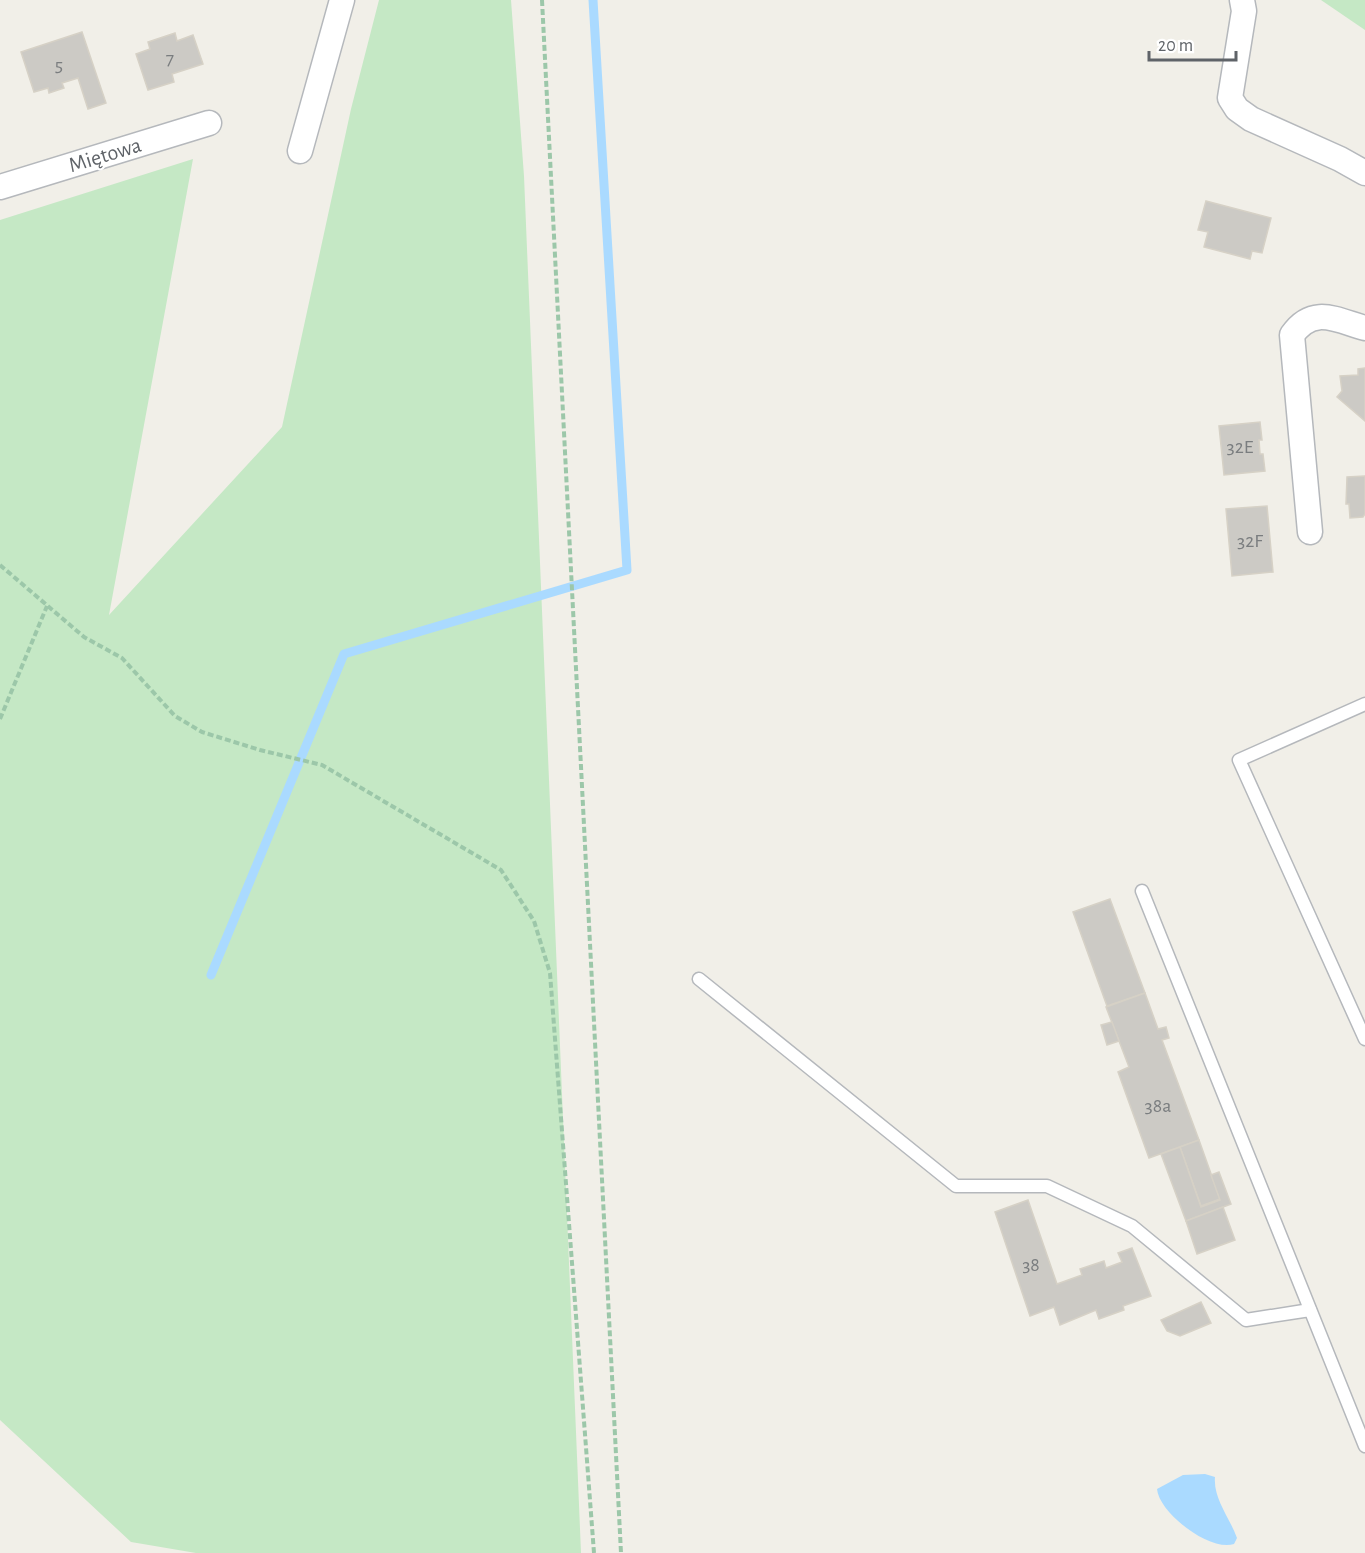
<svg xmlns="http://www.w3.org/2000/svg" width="1365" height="1553" font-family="'Alegreya Sans',sans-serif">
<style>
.green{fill:#c5e8c5}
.water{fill:#aadaff}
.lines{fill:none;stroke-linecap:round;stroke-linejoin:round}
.stream{stroke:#aadaff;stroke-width:9}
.building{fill:#cccac5;stroke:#d6d1c6;stroke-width:1.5}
.lane-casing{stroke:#b5b8bc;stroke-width:15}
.street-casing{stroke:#b5b8bc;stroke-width:27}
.path{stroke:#9cc7a9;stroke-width:4;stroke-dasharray:6 3;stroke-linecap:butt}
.lane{stroke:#fff;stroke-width:12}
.street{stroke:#fff;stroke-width:24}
.labels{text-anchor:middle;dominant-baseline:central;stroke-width:4.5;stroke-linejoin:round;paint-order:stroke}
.number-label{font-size:20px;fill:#7a7d7f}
.street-label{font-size:22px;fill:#5f6368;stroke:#fff}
</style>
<rect width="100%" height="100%" fill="#f1efe8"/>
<g class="green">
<path d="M 379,0 L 511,0 L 524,176 L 581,1553 L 196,1553 L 131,1542 L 0,1420 L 0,220 L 193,159 L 109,615 L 282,427 L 351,109 Z"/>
<path d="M 1321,0 L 1365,0 L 1365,30 Z"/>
</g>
<path class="water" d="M 1205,1474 L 1215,1477 C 1213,1499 1230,1518 1237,1538 L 1234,1544 C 1210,1552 1159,1513 1157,1489 L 1183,1475 Z"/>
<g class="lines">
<path class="stream" d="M 211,975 L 344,654 L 627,570 L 593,0"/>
</g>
<g class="building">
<path d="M 82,32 L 106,103 L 88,109 L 78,78 L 62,83 L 64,88 L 49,93 L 48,88 L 34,92 L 21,52 Z"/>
<path d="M 175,33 L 177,41 L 193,35 L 203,64 L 172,74 L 174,82 L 148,90 L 136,54 L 150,49 L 148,42 Z"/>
<path d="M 1206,201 L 1271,218 L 1262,253 L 1252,251 L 1250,259 L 1204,247 L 1208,232 L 1198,230 Z"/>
<path d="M 1365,368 L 1365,421 L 1337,397 L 1342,391 L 1340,376 L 1358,375 L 1358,369 Z"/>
<path d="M 1260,422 L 1262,440 L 1259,440 L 1260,454 L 1263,454 L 1265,471 L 1224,475 L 1219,426 Z"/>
<path d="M 1365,476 L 1365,514 L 1363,517 L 1350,518 L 1349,504 L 1346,504 L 1347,477 Z"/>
<path d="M 1267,506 L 1273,572 L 1232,576 L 1226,509 Z"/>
<path d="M 1110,899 L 1145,993 L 1107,1006 L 1073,912 Z"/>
<path d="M 1145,993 L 1158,1029 L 1166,1027 L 1169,1038 L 1162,1040 L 1199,1140 L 1149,1158 L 1118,1072 L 1129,1067 L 1106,1007 Z"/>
<path d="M 1112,1022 L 1119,1041 L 1107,1045 L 1101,1025 Z"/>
<path d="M 1199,1140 L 1220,1199 L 1201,1206 L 1180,1147 Z"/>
<path d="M 1180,1147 L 1201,1207 L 1220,1200 L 1211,1175 L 1219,1172 L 1231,1204 L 1186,1221 L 1161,1154 Z"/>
<path d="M 1028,1200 L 1057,1284 L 1082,1275 L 1080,1269 L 1104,1261 L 1106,1268 L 1122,1262 L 1118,1253 L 1132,1248 L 1151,1296 L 1123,1306 L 1124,1310 L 1099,1319 L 1096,1310 L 1060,1325 L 1054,1307 L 1030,1316 L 995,1212 Z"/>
<path d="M 1223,1207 L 1235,1240 L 1197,1254 L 1186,1221 Z"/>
<path d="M 1201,1302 L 1211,1323 L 1180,1336 L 1167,1331 L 1161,1320 Z"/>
</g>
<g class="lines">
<g class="lane-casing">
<g id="lane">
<path d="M 1365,704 L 1239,760 L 1365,1039"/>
<path d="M 1142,891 L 1365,1446"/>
<path d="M 699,979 L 956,1186 L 1047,1186 L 1132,1226 L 1246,1320 L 1310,1310"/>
</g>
</g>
<g class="street-casing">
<g id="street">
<path d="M 1242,0 L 1244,11 L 1230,98 L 1237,109 L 1251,119 L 1340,159 L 1365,173"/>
<path d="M 300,151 L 342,0"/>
<path d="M 0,187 L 209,123"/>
<path d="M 1310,532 L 1292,335 C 1313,305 1336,320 1365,328"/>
</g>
</g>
<g class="path">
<path d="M 542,0 L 621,1553"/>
<path d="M 0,565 L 84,637 L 122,658 L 175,716 L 202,732 L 260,750 L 322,765 L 501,870 L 534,921 L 550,973 L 594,1553"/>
<path d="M 0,719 L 47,606"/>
</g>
<use href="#lane" class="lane"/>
<use href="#street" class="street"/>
</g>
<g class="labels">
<g class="number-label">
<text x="170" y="59">7</text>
<text x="59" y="65">5</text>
<text x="1240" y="447">32E</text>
<text x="1250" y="541">32F</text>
<text x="1158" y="1106">38a</text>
<text x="1031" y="1265">38</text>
</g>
<g class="street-label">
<text transform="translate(105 155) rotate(-17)">Miętowa</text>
</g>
</g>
<path d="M1149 51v9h87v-9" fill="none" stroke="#5f6368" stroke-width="3"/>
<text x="1158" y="51" font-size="18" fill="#5f6368" stroke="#ffffff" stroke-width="4.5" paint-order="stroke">20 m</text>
</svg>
